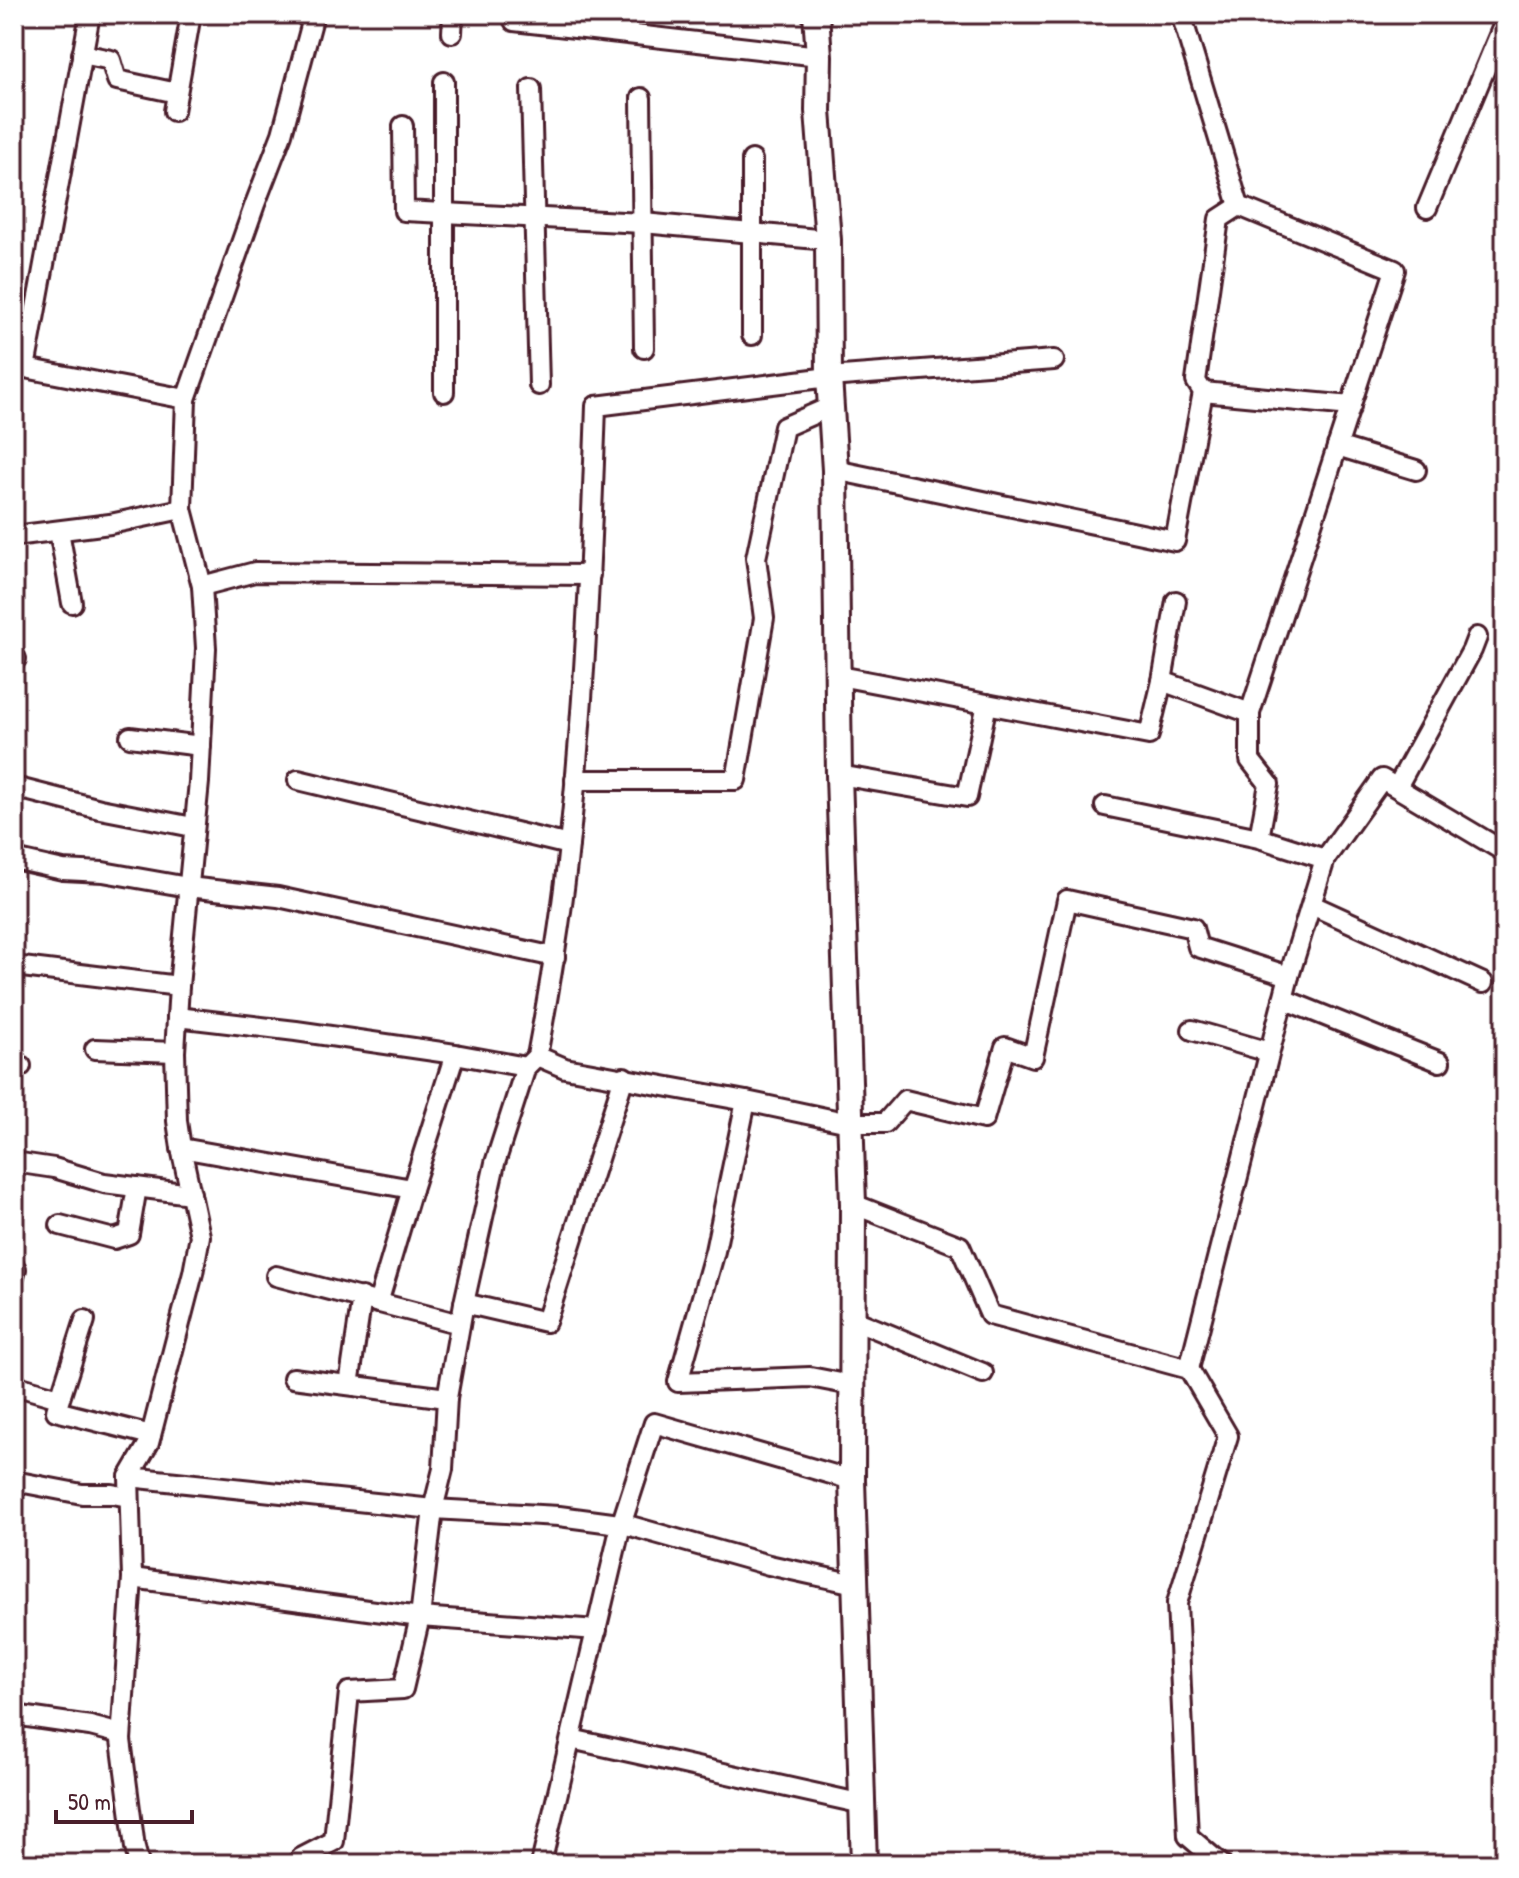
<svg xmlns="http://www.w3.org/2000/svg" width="1519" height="1878" font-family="'Patrick Hand',sans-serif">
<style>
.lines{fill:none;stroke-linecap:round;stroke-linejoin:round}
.street-casing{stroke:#4a1f2b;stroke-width:24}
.secondary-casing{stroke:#4a1f2b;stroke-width:30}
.street{stroke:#fff;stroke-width:18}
.secondary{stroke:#fff;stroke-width:24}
</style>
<rect width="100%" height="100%" fill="#fff"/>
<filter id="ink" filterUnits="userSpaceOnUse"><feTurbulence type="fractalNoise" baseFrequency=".0125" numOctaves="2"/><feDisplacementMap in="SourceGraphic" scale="16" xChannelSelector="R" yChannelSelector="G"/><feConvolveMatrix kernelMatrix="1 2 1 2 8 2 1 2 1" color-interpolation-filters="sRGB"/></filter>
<g filter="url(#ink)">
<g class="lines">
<g class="street-casing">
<g id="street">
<path d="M 514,14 L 514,21 L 819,56"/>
<path d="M 1181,14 L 1239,206"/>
<path d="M 452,33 L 453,14"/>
<path d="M 82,54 L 111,60 L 117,80 L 177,93"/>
<path d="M 444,82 L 444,392"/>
<path d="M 531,89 L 539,385"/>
<path d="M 641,98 L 644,348"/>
<path d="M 174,111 L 191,14"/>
<path d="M 403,126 L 404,211 L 643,223 L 828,240"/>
<path d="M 1239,206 L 1395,270 L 1250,713"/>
<path d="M 1427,208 L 1505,21"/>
<path d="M 752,335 L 752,160"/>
<path d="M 25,368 L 90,14"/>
<path d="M 14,369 L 25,368 L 186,399"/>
<path d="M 1203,392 L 1351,406"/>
<path d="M 1337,446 L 1416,470"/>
<path d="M 835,470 L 1175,541 L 1203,392 L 1196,381 L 1219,219 L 1239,206"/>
<path d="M 59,531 L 72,603"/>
<path d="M 14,536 L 110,524 L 182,509"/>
<path d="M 202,586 L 255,572 L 590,575"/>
<path d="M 14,659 L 16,659"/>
<path d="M 839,676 L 1149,735 L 1162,681 L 1176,601"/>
<path d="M 1162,681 L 1250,713 L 1250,760 L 1269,784 L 1259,838"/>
<path d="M 130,737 L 201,746"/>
<path d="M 839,775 L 967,797 L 987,704"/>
<path d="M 298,780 L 569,845"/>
<path d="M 575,780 L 736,780 L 764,618 L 756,558 L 784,427 L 832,406"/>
<path d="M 14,787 L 100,809 L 193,827"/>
<path d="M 1397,787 L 1472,650 L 1477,637"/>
<path d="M 1105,806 L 1259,838 L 1325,859"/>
<path d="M 14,859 L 63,870 L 103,872 L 188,887 L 278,897 L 555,957"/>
<path d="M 1312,905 L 1483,983"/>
<path d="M 14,966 L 179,986"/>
<path d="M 1283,999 L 1440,1062"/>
<path d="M 177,1017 L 296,1031 L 455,1054"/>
<path d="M 1192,1030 L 1269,1052"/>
<path d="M 95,1049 L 175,1052"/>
<path d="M 537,1056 L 565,1068 L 746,1101 L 849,1123 L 885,1123 L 905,1100 L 984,1119 L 1005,1047 L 1033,1057 L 1067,900 L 1193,928 L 1198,947 L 1289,976"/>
<path d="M 14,1065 L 21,1066"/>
<path d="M 746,1101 L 715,1251 L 678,1382 L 810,1377 L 851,1385"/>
<path d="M 181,1148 L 412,1189"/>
<path d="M 14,1162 L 54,1168 L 104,1183 L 191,1194"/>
<path d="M 853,1204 L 960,1246 L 990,1315 L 1189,1369 L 1228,1436 L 1177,1603 L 1188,1836 L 1221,1864"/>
<path d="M 60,1225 L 114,1239 L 129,1234 L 137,1187"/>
<path d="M 276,1276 L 460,1324"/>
<path d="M 14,1277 L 16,1269"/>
<path d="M 378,1303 L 412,1189 L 455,1054 L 526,1067"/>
<path d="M 464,1303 L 546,1322 L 624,1077"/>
<path d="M 852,1319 L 983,1373"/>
<path d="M 85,1320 L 56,1411 L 151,1435"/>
<path d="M 1189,1369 L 1289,976 L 1325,859 L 1382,779 L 1505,852"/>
<path d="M 293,1378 L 447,1398"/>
<path d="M 14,1385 L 59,1398"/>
<path d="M 349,1385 L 362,1297"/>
<path d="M 129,1477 L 433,1509 L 559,1516 L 627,1525 L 769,1565 L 855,1584"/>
<path d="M 14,1481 L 82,1494 L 112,1494 L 129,1497"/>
<path d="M 132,1578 L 420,1617 L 597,1630"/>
<path d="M 14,1715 L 90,1726 L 121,1734"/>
<path d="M 571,1739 L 863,1804"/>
<path d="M 139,1864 L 135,1848 L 121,1740 L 132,1578 L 129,1477 L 149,1443 L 193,1273 L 200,1236 L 181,1148 L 177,1121 L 175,1052 L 179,986 L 199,782 L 206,648 L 202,586 L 182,509 L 186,399 L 255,204 L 282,134 L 312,22 L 303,14"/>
<path d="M 306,1864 L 301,1858 L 334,1841 L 349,1692 L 403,1689 L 420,1617 L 433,1509 L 443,1469 L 447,1398 L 464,1303 L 495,1163 L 526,1067 L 537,1056 C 550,986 562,916 569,845 C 585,699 591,552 596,406 L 829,377 L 1054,360"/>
<path d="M 541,1864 L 621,1525 L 654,1423 L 852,1480"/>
</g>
</g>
<g class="secondary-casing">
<path id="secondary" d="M 816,14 L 819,56 L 818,111 L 828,240 L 829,377 L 835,470 L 839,775 L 853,1204 L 852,1480 L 864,1864"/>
</g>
<use href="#street" class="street"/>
<use href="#secondary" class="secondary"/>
</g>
</g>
<rect width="1519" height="1878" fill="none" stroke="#fff" stroke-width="48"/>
<rect x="24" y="24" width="1471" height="1830" fill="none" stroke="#4a1f2b" stroke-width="3" filter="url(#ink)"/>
<path d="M56 1810v12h136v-12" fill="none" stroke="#4a1f2b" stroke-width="4"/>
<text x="68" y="1810" font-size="24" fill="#4a1f2b" stroke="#ffffff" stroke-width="6" paint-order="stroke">50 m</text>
</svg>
